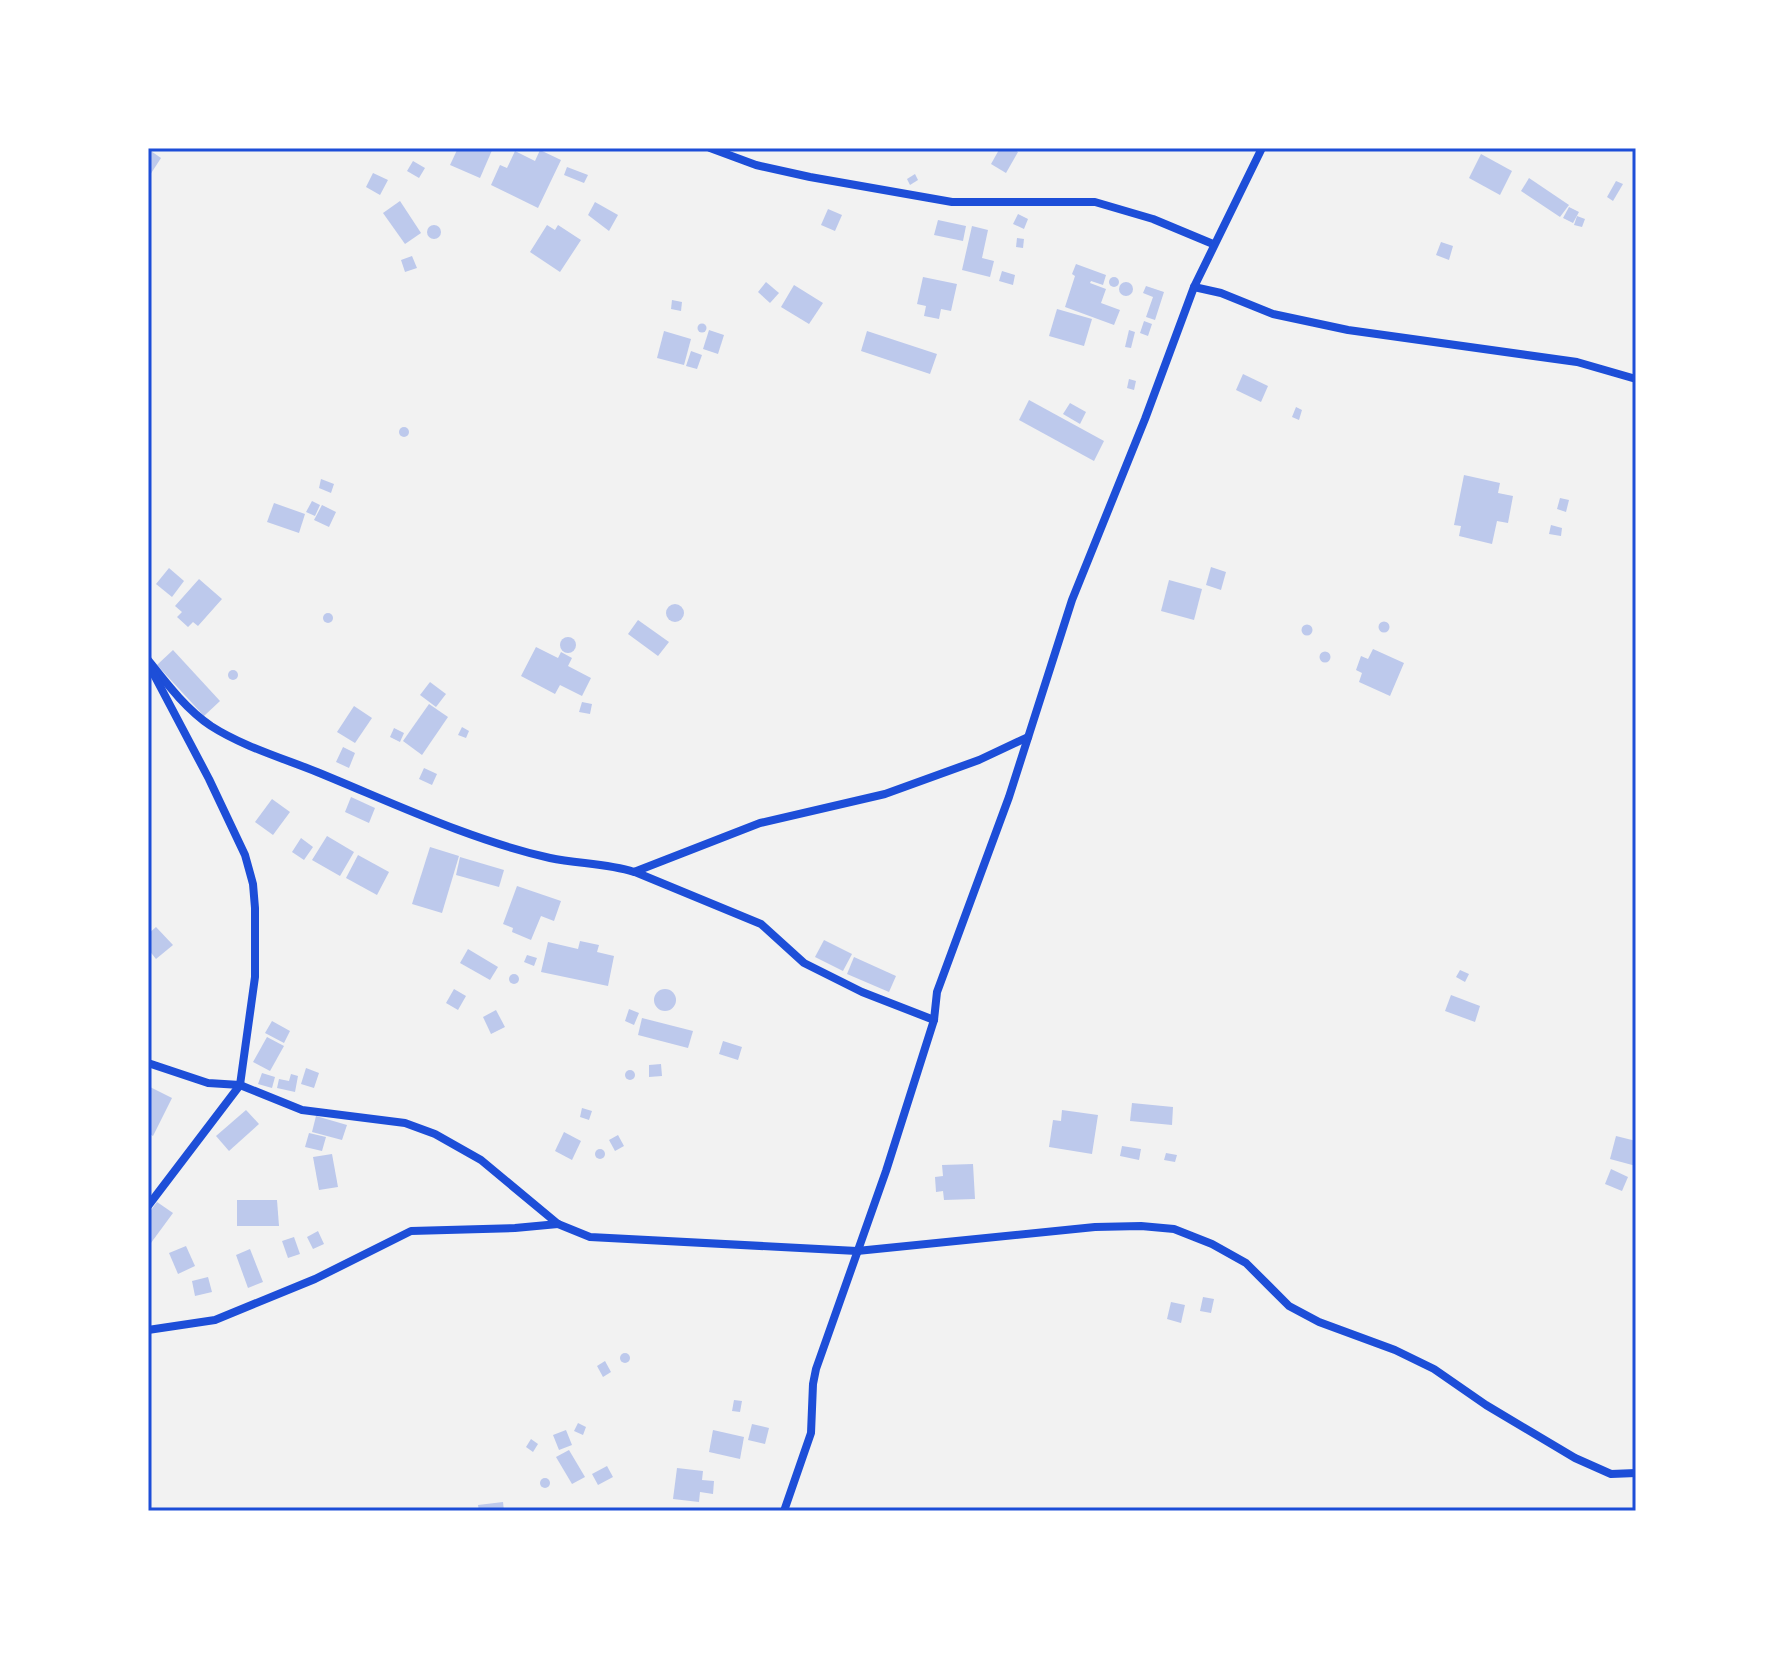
<svg xmlns="http://www.w3.org/2000/svg" width="1784" height="1659" font-family="Commissioner,sans-serif">
<style>
.building{fill:#bdc9ec}
.lines{fill:none;stroke-linecap:round;stroke-linejoin:round}
.minor{stroke:#1d4ed8;stroke-width:8}
.neatline{fill:none;stroke:#1d4ed8;stroke-width:3}
</style>
<rect width="100%" height="100%" fill="#f2f2f2"/>
<g class="building">
<path d="M 458,148 L 493,148 L 480,178 L 450,165 Z"/>
<path d="M 1000,148 L 1012,148 L 1018,152 L 1006,173 L 991,164 Z"/>
<path d="M 148,149 L 161,158 L 150,175 L 148,174 Z"/>
<path d="M 540,150 L 561,160 L 538,208 L 491,185 L 500,165 L 507,168 L 515,151 L 535,161 Z"/>
<path d="M 1481,154 L 1512,171 L 1500,195 L 1469,178 Z"/>
<path d="M 413,161 L 425,168 L 419,178 L 407,171 Z"/>
<path d="M 567,167 L 588,175 L 584,183 L 564,175 Z"/>
<path d="M 373,173 L 388,180 L 380,195 L 366,187 Z"/>
<path d="M 915,174 L 918,180 L 910,185 L 907,179 Z"/>
<path d="M 1529,178 L 1569,205 L 1560,217 L 1521,191 Z"/>
<path d="M 1616,181 L 1623,184 L 1613,201 L 1607,197 Z"/>
<path d="M 400,201 L 421,233 L 405,244 L 383,213 Z"/>
<path d="M 595,202 L 618,215 L 609,231 L 588,215 Z"/>
<path d="M 1569,207 L 1579,212 L 1573,223 L 1563,218 Z"/>
<path d="M 828,209 L 842,215 L 835,231 L 821,225 Z"/>
<path d="M 1018,214 L 1028,219 L 1024,229 L 1013,224 Z"/>
<path d="M 1577,216 L 1585,219 L 1582,227 L 1574,225 Z"/>
<path d="M 938,220 L 966,226 L 963,241 L 934,235 Z"/>
<circle cx="434" cy="232" r="7"/>
<path d="M 547,225 L 555,230 L 558,225 L 581,240 L 560,272 L 530,252 Z"/>
<path d="M 972,226 L 988,230 L 982,258 L 994,261 L 990,277 L 962,270 Z"/>
<path d="M 1017,238 L 1024,239 L 1023,248 L 1016,247 Z"/>
<path d="M 1441,242 L 1453,246 L 1449,260 L 1436,255 Z"/>
<path d="M 412,256 L 417,268 L 405,272 L 401,260 Z"/>
<path d="M 1076,264 L 1106,275 L 1103,285 L 1091,281 L 1090,283 L 1106,289 L 1101,303 L 1120,310 L 1114,325 L 1065,307 L 1075,276 L 1072,274 Z"/>
<path d="M 1002,271 L 1015,275 L 1013,285 L 999,281 Z"/>
<path d="M 923,277 L 957,284 L 951,311 L 941,309 L 939,319 L 924,316 L 926,306 L 917,304 Z"/>
<circle cx="1114" cy="282" r="5"/>
<circle cx="1126" cy="289" r="7"/>
<path d="M 766,282 L 779,293 L 770,303 L 758,292 Z"/>
<path d="M 794,285 L 823,303 L 809,324 L 781,307 Z"/>
<path d="M 1146,286 L 1164,292 L 1155,320 L 1146,317 L 1153,297 L 1143,293 Z"/>
<path d="M 672,300 L 682,302 L 681,311 L 671,309 Z"/>
<path d="M 1057,309 L 1092,319 L 1084,346 L 1049,336 Z"/>
<path d="M 1144,321 L 1152,324 L 1148,336 L 1140,333 Z"/>
<circle cx="702" cy="328" r="4.5"/>
<path d="M 709,330 L 724,335 L 718,354 L 703,349 Z"/>
<path d="M 1129,330 L 1135,332 L 1131,348 L 1125,347 Z"/>
<path d="M 664,331 L 691,339 L 684,365 L 657,358 Z"/>
<path d="M 867,331 L 937,354 L 930,374 L 861,351 Z"/>
<path d="M 691,351 L 702,355 L 697,369 L 686,366 Z"/>
<path d="M 1243,374 L 1268,386 L 1261,402 L 1236,390 Z"/>
<path d="M 1129,379 L 1136,381 L 1134,390 L 1127,388 Z"/>
<path d="M 1029,400 L 1104,441 L 1094,461 L 1019,420 Z"/>
<path d="M 1070,403 L 1086,412 L 1080,424 L 1063,414 Z"/>
<path d="M 1296,407 L 1302,410 L 1299,420 L 1292,417 Z"/>
<circle cx="404" cy="432" r="5"/>
<path d="M 1464,475 L 1500,483 L 1498,493 L 1513,496 L 1508,523 L 1497,521 L 1492,544 L 1459,536 L 1461,526 L 1454,525 Z"/>
<path d="M 321,479 L 334,484 L 331,493 L 319,488 Z"/>
<path d="M 1560,498 L 1569,500 L 1566,512 L 1557,509 Z"/>
<path d="M 312,501 L 320,505 L 315,516 L 306,512 Z"/>
<path d="M 274,503 L 305,514 L 299,533 L 267,522 Z"/>
<path d="M 322,505 L 336,512 L 329,527 L 314,520 Z"/>
<path d="M 1551,525 L 1562,528 L 1561,536 L 1549,534 Z"/>
<path d="M 1211,567 L 1226,572 L 1221,590 L 1206,585 Z"/>
<path d="M 169,568 L 184,581 L 172,597 L 156,584 Z"/>
<path d="M 199,579 L 222,599 L 198,626 L 193,622 L 188,627 L 177,617 L 182,612 L 175,606 Z"/>
<path d="M 1169,580 L 1202,589 L 1194,620 L 1161,611 Z"/>
<circle cx="675" cy="613" r="9"/>
<circle cx="328" cy="618" r="5"/>
<path d="M 638,620 L 669,642 L 658,656 L 628,634 Z"/>
<circle cx="1384" cy="627" r="5.5"/>
<circle cx="1307" cy="630" r="5.5"/>
<circle cx="568" cy="645" r="8"/>
<path d="M 536,647 L 558,658 L 561,652 L 572,658 L 568,666 L 591,678 L 582,696 L 560,685 L 555,694 L 521,676 Z"/>
<path d="M 1373,649 L 1404,663 L 1390,696 L 1359,682 L 1362,673 L 1356,670 L 1361,656 L 1368,659 Z"/>
<path d="M 173,650 L 220,701 L 204,716 L 157,665 Z"/>
<circle cx="1325" cy="657" r="5.5"/>
<circle cx="233" cy="675" r="5"/>
<path d="M 430,682 L 446,694 L 436,707 L 420,695 Z"/>
<path d="M 582,702 L 592,704 L 590,714 L 579,712 Z"/>
<path d="M 429,704 L 448,717 L 422,755 L 403,741 Z"/>
<path d="M 354,706 L 372,718 L 355,743 L 337,732 Z"/>
<path d="M 462,727 L 469,731 L 466,738 L 458,735 Z"/>
<path d="M 394,728 L 404,733 L 400,742 L 390,737 Z"/>
<path d="M 343,747 L 355,753 L 349,768 L 336,762 Z"/>
<path d="M 424,768 L 437,774 L 432,785 L 419,779 Z"/>
<path d="M 351,797 L 375,808 L 369,823 L 345,812 Z"/>
<path d="M 272,799 L 290,812 L 273,835 L 255,822 Z"/>
<path d="M 327,836 L 354,852 L 340,876 L 312,860 Z"/>
<path d="M 301,838 L 313,847 L 304,860 L 292,852 Z"/>
<path d="M 430,847 L 459,856 L 442,913 L 412,904 Z"/>
<path d="M 358,855 L 389,872 L 377,895 L 346,878 Z"/>
<path d="M 460,857 L 504,870 L 499,887 L 456,875 Z"/>
<path d="M 517,886 L 561,901 L 554,921 L 541,916 L 531,940 L 512,932 L 513,928 L 503,924 Z"/>
<path d="M 156,927 L 173,945 L 156,959 L 148,949 L 148,934 Z"/>
<path d="M 824,940 L 852,954 L 843,971 L 815,957 Z"/>
<path d="M 580,941 L 599,945 L 597,952 L 614,956 L 608,986 L 541,972 L 548,942 L 578,949 Z"/>
<path d="M 468,949 L 498,967 L 490,980 L 460,963 Z"/>
<path d="M 527,955 L 537,958 L 534,966 L 524,962 Z"/>
<path d="M 854,957 L 896,976 L 889,992 L 847,974 Z"/>
<path d="M 1460,970 L 1469,974 L 1465,982 L 1456,977 Z"/>
<circle cx="514" cy="979" r="5"/>
<path d="M 454,989 L 466,996 L 458,1010 L 446,1003 Z"/>
<circle cx="665" cy="1000" r="11"/>
<path d="M 1451,995 L 1480,1006 L 1475,1022 L 1445,1011 Z"/>
<path d="M 629,1009 L 639,1013 L 634,1025 L 625,1021 Z"/>
<path d="M 496,1010 L 505,1027 L 491,1034 L 483,1017 Z"/>
<path d="M 642,1018 L 693,1031 L 688,1048 L 638,1035 Z"/>
<path d="M 272,1021 L 290,1031 L 284,1043 L 265,1033 Z"/>
<path d="M 267,1037 L 284,1046 L 270,1071 L 253,1062 Z"/>
<path d="M 723,1041 L 742,1047 L 738,1060 L 719,1054 Z"/>
<path d="M 661,1064 L 662,1076 L 649,1077 L 649,1065 Z"/>
<path d="M 306,1068 L 319,1073 L 314,1088 L 301,1084 Z"/>
<circle cx="630" cy="1075" r="5"/>
<path d="M 262,1073 L 275,1077 L 272,1088 L 258,1084 Z"/>
<path d="M 291,1074 L 298,1076 L 295,1092 L 277,1088 L 279,1079 L 289,1081 Z"/>
<path d="M 148,1086 L 172,1098 L 153,1136 L 148,1133 Z"/>
<path d="M 1132,1103 L 1173,1107 L 1172,1125 L 1130,1121 Z"/>
<path d="M 582,1108 L 592,1111 L 589,1120 L 580,1117 Z"/>
<path d="M 246,1110 L 259,1124 L 229,1151 L 216,1136 Z"/>
<path d="M 1062,1110 L 1098,1115 L 1092,1154 L 1049,1147 L 1053,1120 L 1061,1121 Z"/>
<path d="M 316,1116 L 347,1125 L 342,1140 L 312,1132 Z"/>
<path d="M 564,1132 L 581,1141 L 572,1160 L 555,1151 Z"/>
<path d="M 309,1133 L 326,1137 L 322,1151 L 305,1147 Z"/>
<path d="M 618,1135 L 624,1146 L 615,1151 L 609,1140 Z"/>
<path d="M 1616,1136 L 1636,1141 L 1636,1166 L 1610,1159 Z"/>
<path d="M 1122,1146 L 1141,1149 L 1139,1160 L 1120,1156 Z"/>
<circle cx="600" cy="1154" r="5"/>
<path d="M 1166,1153 L 1177,1155 L 1175,1162 L 1164,1160 Z"/>
<path d="M 332,1154 L 338,1187 L 319,1190 L 313,1157 Z"/>
<path d="M 973,1164 L 975,1199 L 944,1200 L 943,1191 L 936,1192 L 935,1177 L 943,1176 L 942,1165 Z"/>
<path d="M 1611,1169 L 1628,1177 L 1622,1191 L 1605,1184 Z"/>
<path d="M 237,1200 L 277,1200 L 279,1226 L 237,1226 Z"/>
<path d="M 157,1202 L 173,1213 L 148,1247 L 148,1214 Z"/>
<path d="M 318,1231 L 324,1244 L 313,1249 L 307,1237 Z"/>
<path d="M 294,1237 L 300,1254 L 288,1258 L 282,1241 Z"/>
<path d="M 186,1246 L 195,1266 L 178,1274 L 169,1253 Z"/>
<path d="M 250,1249 L 263,1282 L 248,1288 L 236,1255 Z"/>
<path d="M 208,1277 L 212,1292 L 195,1296 L 192,1281 Z"/>
<path d="M 1203,1297 L 1214,1299 L 1211,1313 L 1200,1311 Z"/>
<path d="M 1171,1302 L 1185,1305 L 1181,1323 L 1167,1319 Z"/>
<circle cx="625" cy="1358" r="5"/>
<path d="M 605,1361 L 611,1372 L 603,1377 L 597,1366 Z"/>
<path d="M 734,1400 L 742,1401 L 740,1412 L 732,1411 Z"/>
<path d="M 578,1423 L 586,1427 L 583,1435 L 574,1431 Z"/>
<path d="M 752,1424 L 769,1428 L 765,1444 L 748,1440 Z"/>
<path d="M 566,1430 L 572,1445 L 559,1450 L 553,1435 Z"/>
<path d="M 713,1430 L 744,1437 L 740,1459 L 709,1452 Z"/>
<path d="M 531,1439 L 538,1444 L 533,1452 L 526,1447 Z"/>
<path d="M 569,1450 L 585,1477 L 572,1484 L 556,1457 Z"/>
<path d="M 607,1466 L 613,1477 L 598,1485 L 592,1474 Z"/>
<path d="M 677,1468 L 703,1471 L 702,1480 L 714,1481 L 713,1494 L 700,1492 L 699,1502 L 673,1499 Z"/>
<circle cx="545" cy="1483" r="5"/>
<path d="M 503,1502 L 504,1511 L 479,1511 L 478,1505 Z"/>
</g>
<g class="lines">
<g class="minor">
<path d="M 710,148 L 756,165 L 810,177 L 952,202 L 1095,202 L 1153,219 L 1213,244"/>
<path d="M 1194,287 L 1221,293 L 1273,314 L 1348,330 L 1577,362 L 1636,379"/>
<path d="M 148,660 C 167,684 186,709 211,726 C 242,746 282,758 317,772 C 393,803 470,840 550,858 C 578,864 607,863 634,872 L 760,823 L 885,794 L 979,760 L 1028,737"/>
<path d="M 635,872 L 761,924 L 804,963 L 862,992 L 934,1020"/>
<path d="M 148,1063 L 208,1083 L 240,1085 L 302,1110 L 405,1123 L 435,1134 L 481,1160 L 558,1224 L 590,1237 L 857,1251 L 1095,1227 L 1141,1226 L 1174,1229 L 1212,1244 L 1246,1263 L 1289,1306 L 1319,1322 L 1395,1350 L 1434,1369 L 1486,1405 L 1575,1458 L 1611,1474 L 1636,1473"/>
<path d="M 148,1206 L 240,1085 L 255,977 L 255,908 L 253,884 L 245,855 L 209,779 L 152,671"/>
<path d="M 148,1330 L 215,1320 L 315,1279 L 411,1231 L 515,1228 L 558,1224"/>
<path d="M 784,1511 L 811,1433 L 813,1384 L 816,1369 L 886,1171 L 934,1020 L 937,992 L 1009,797 L 1072,600 L 1145,419 L 1194,287 L 1262,148"/>
</g>
</g>
<rect width="1784" height="1659" fill="none" stroke="#ffffff" stroke-width="300"/>
<rect x="150" y="150" width="1484" height="1359" class="neatline"/>
</svg>
